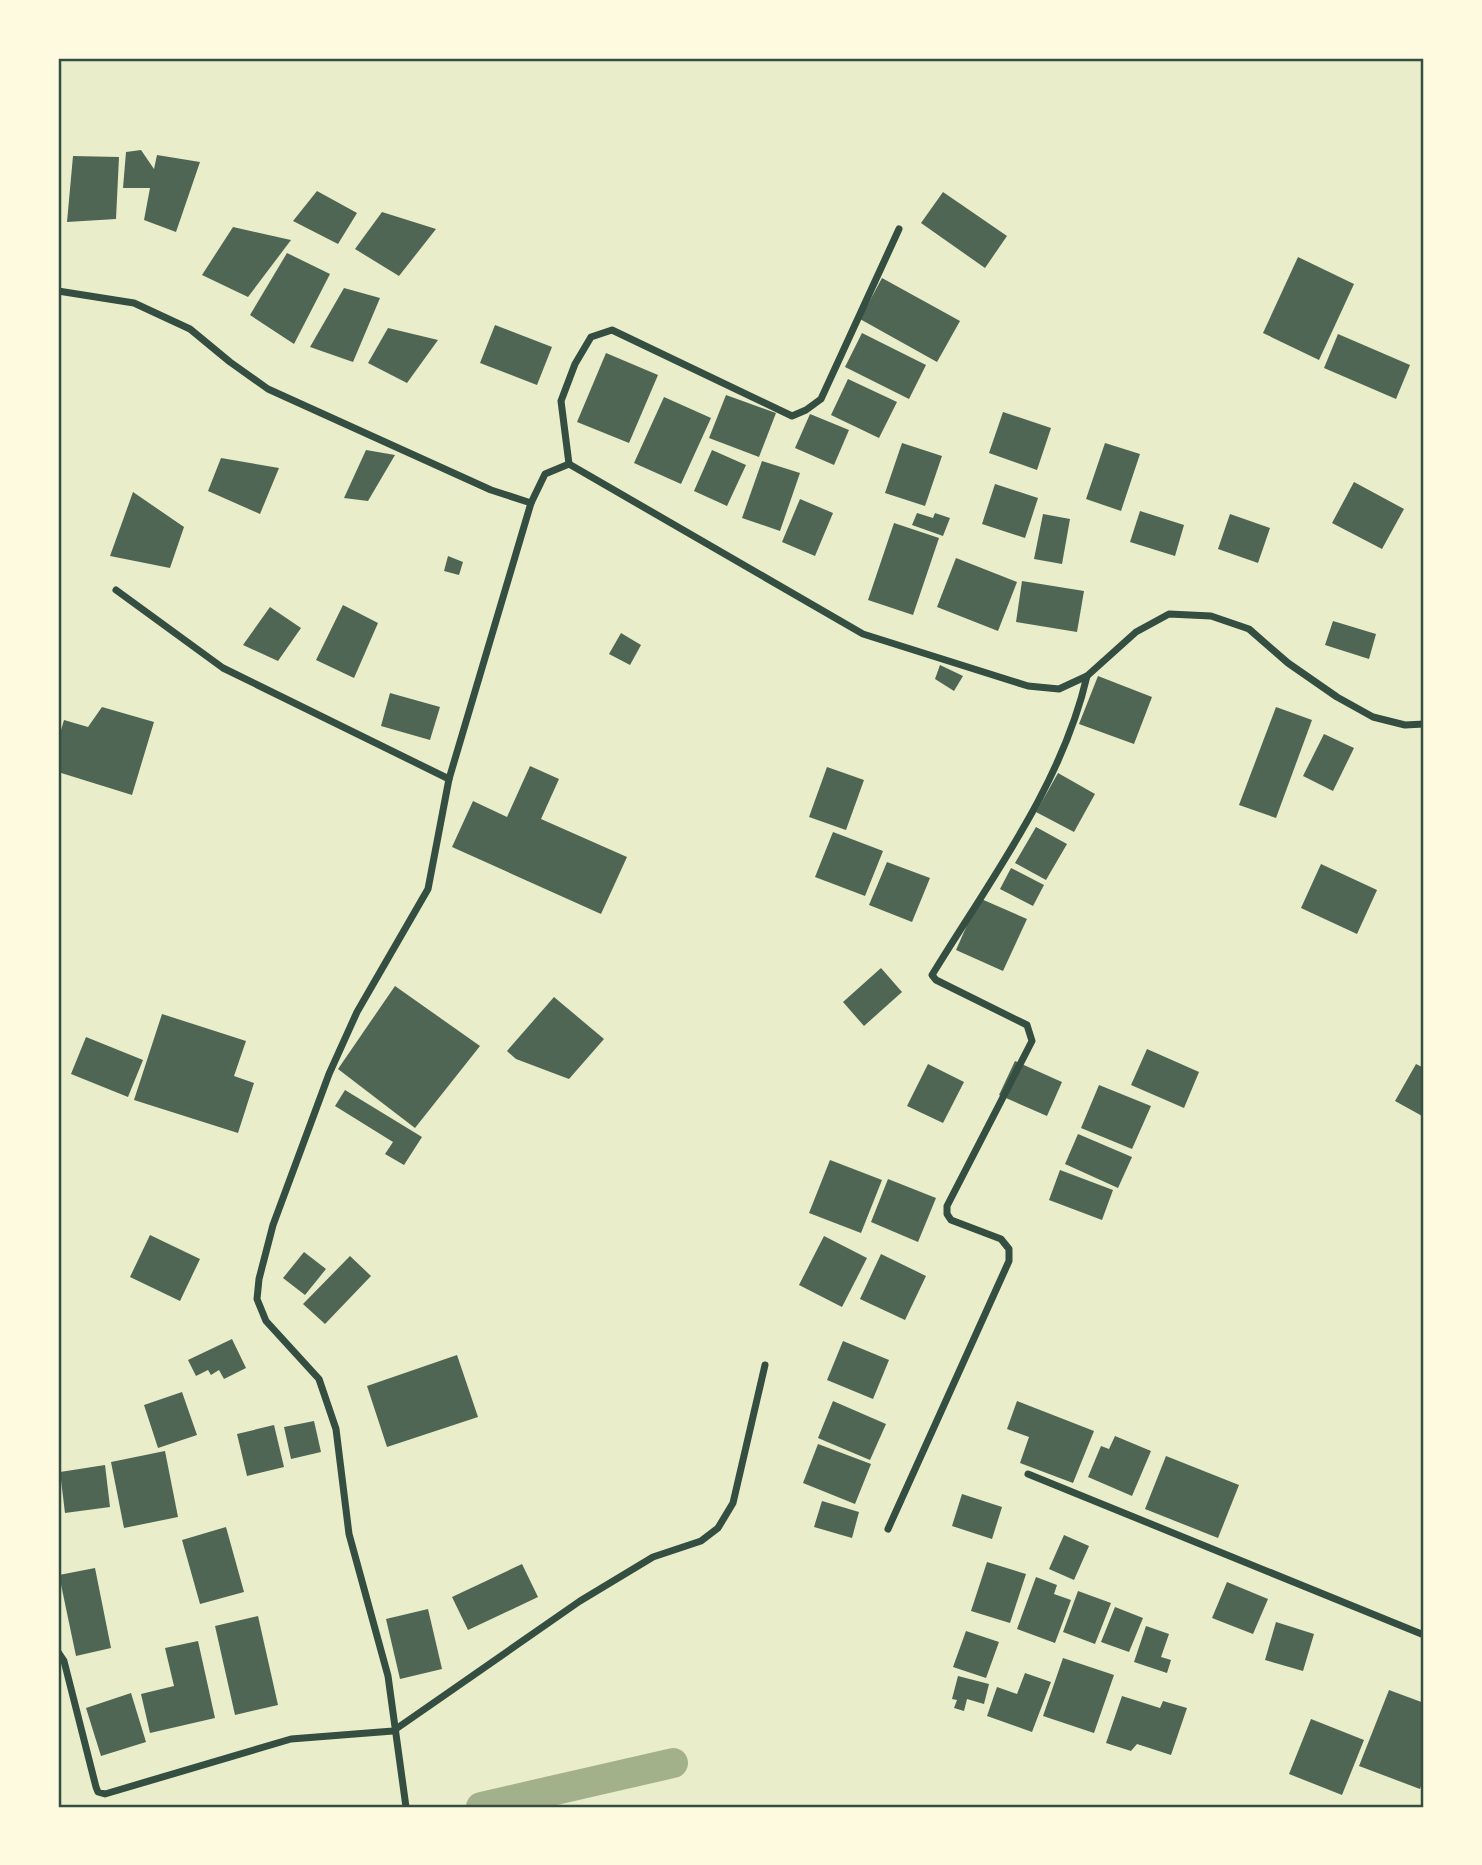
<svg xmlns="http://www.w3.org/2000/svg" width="1482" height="1865" font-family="Quicksand,sans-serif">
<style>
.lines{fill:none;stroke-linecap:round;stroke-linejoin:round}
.canal{stroke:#a3b18a;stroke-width:30}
.building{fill:#4f6655}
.minor{stroke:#344e41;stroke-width:7}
.neatline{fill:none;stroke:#344e41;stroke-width:2.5}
</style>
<rect width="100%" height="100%" fill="#e9edc9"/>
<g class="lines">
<path class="canal" d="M 481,1807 L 673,1763"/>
</g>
<g class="building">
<path d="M 141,150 L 154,169 L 157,155 L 200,162 L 176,232 L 144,220 L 150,188 L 123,188 L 126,152 Z"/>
<path d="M 73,156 L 119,157 L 116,219 L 67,222 Z"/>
<path d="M 317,191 L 357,213 L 338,244 L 293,221 Z"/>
<path d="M 943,192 L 1007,236 L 985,268 L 921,223 Z"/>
<path d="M 382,212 L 436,229 L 399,276 L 355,249 Z"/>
<path d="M 233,227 L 291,240 L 248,297 L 202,275 Z"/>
<path d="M 287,253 L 330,274 L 294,344 L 250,315 Z"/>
<path d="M 1298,257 L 1354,284 L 1319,360 L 1263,333 Z"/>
<path d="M 882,278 L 960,321 L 937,362 L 860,319 Z"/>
<path d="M 344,288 L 380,298 L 353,362 L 310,347 Z"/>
<path d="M 495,325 L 552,347 L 537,385 L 480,363 Z"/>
<path d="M 388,328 L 438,340 L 407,383 L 368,363 Z"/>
<path d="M 862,333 L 926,365 L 909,399 L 845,367 Z"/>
<path d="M 1338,334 L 1410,365 L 1396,399 L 1324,368 Z"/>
<path d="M 606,353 L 658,375 L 629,443 L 577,422 Z"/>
<path d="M 848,379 L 897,402 L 879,438 L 831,415 Z"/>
<path d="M 726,395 L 776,413 L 759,457 L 709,438 Z"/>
<path d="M 664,397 L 711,418 L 681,484 L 634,463 Z"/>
<path d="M 1003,412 L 1051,428 L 1037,470 L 989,453 Z"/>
<path d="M 810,414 L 849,430 L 834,465 L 795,448 Z"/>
<path d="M 902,443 L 942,456 L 925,506 L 885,493 Z"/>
<path d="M 1105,443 L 1140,454 L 1121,511 L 1086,499 Z"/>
<path d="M 366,450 L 395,455 L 368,501 L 344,498 Z"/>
<path d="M 712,450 L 746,465 L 727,506 L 694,491 Z"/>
<path d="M 221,458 L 279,468 L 260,514 L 208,491 Z"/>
<path d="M 762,461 L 800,473 L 780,531 L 742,518 Z"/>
<path d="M 1354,482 L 1404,509 L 1382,549 L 1332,523 Z"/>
<path d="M 995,484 L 1038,498 L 1025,538 L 982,524 Z"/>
<path d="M 133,492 L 184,527 L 170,568 L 110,556 Z"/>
<path d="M 800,499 L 833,513 L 815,556 L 782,542 Z"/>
<path d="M 1140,511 L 1184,525 L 1175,556 L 1130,542 Z"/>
<path d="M 917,513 L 933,518 L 935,513 L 950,518 L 943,536 L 912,525 Z"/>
<path d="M 1043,514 L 1070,519 L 1062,564 L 1034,559 Z"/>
<path d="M 1230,514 L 1270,528 L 1258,563 L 1218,549 Z"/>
<path d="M 894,523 L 939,538 L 913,615 L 868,600 Z"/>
<path d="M 448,556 L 463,562 L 459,575 L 444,571 Z"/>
<path d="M 956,558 L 1017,582 L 998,631 L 937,607 Z"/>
<path d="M 1022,581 L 1084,591 L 1077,632 L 1016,622 Z"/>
<path d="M 343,605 L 378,623 L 354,678 L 316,660 Z"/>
<path d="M 270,607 L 301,628 L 278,661 L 243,645 Z"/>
<path d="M 1333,621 L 1376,634 L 1369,659 L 1325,645 Z"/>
<path d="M 621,633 L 641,645 L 630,665 L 609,654 Z"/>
<path d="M 940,665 L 963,676 L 954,691 L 935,679 Z"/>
<path d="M 1098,676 L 1152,697 L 1134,744 L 1079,724 Z"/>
<path d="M 390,693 L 440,707 L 430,740 L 381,726 Z"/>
<path d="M 102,707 L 154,722 L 132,795 L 58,772 L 58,740 L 64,720 L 88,727 Z"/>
<path d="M 1276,707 L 1312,720 L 1276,818 L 1239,805 Z"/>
<path d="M 1324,734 L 1354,748 L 1333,791 L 1303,776 Z"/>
<path d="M 530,766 L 559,779 L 541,819 L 627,857 L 601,914 L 452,847 L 473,801 L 507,817 Z"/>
<path d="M 827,767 L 864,780 L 846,830 L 809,817 Z"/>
<path d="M 1058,773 L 1095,794 L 1074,832 L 1036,812 Z"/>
<path d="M 1036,827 L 1067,844 L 1046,880 L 1015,863 Z"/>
<path d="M 833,832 L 883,851 L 865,896 L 815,877 Z"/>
<path d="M 887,862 L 930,878 L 912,922 L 869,905 Z"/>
<path d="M 1321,864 L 1377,890 L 1357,934 L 1301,908 Z"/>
<path d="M 1011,868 L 1044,885 L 1033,906 L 1000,889 Z"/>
<path d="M 979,898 L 1027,919 L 1003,971 L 956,950 Z"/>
<path d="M 881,968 L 902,992 L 864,1026 L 843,1002 Z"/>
<path d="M 395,986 L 480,1046 L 415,1128 L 338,1069 Z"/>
<path d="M 554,997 L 604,1039 L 569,1079 L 516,1059 L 507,1051 Z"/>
<path d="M 162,1014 L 246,1041 L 234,1076 L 254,1083 L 238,1133 L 134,1100 Z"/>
<path d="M 86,1037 L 143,1060 L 128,1097 L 71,1074 Z"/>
<path d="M 1147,1049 L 1199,1072 L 1184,1108 L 1131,1085 Z"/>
<path d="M 1015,1061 L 1062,1082 L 1047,1116 L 999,1095 Z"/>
<path d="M 928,1064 L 964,1082 L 943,1123 L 907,1106 Z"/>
<path d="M 1416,1064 L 1424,1068 L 1424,1117 L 1395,1101 Z"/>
<path d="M 1099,1085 L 1151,1106 L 1132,1149 L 1081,1128 Z"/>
<path d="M 345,1090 L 422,1137 L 404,1165 L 385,1154 L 393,1142 L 335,1106 Z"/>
<path d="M 1078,1134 L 1132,1157 L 1118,1188 L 1065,1164 Z"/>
<path d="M 830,1160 L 882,1180 L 861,1233 L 809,1213 Z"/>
<path d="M 1060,1170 L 1113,1190 L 1102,1220 L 1049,1200 Z"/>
<path d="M 888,1179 L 936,1198 L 918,1242 L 871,1222 Z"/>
<path d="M 150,1235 L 200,1259 L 180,1301 L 130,1277 Z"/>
<path d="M 824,1236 L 867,1258 L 842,1307 L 799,1285 Z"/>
<path d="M 304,1252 L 326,1269 L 305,1295 L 283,1278 Z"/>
<path d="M 881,1254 L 926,1276 L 905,1320 L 860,1299 Z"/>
<path d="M 350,1256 L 371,1276 L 325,1324 L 303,1304 Z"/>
<path d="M 232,1339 L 246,1368 L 224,1379 L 219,1370 L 211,1375 L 208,1370 L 196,1376 L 188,1360 Z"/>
<path d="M 843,1341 L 889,1360 L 873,1399 L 827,1380 Z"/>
<path d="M 457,1355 L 478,1417 L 387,1447 L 367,1386 Z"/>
<path d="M 182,1392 L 197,1435 L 158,1448 L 144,1405 Z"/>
<path d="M 833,1401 L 886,1424 L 870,1460 L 818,1438 Z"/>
<path d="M 1017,1401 L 1094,1431 L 1073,1483 L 1020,1463 L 1029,1437 L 1007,1429 Z"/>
<path d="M 314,1421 L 321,1452 L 291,1459 L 284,1427 Z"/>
<path d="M 274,1425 L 284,1467 L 247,1476 L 237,1434 Z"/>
<path d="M 1115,1436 L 1151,1451 L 1132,1496 L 1088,1477 L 1101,1446 L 1109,1449 Z"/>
<path d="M 818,1444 L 871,1464 L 855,1504 L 803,1483 Z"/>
<path d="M 165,1451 L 178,1517 L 124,1528 L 111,1462 Z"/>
<path d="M 1166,1456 L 1239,1485 L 1218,1538 L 1145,1509 Z"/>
<path d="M 105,1465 L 110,1507 L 65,1513 L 60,1472 Z"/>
<path d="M 962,1494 L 1002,1507 L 992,1539 L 952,1526 Z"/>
<path d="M 822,1501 L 859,1512 L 852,1538 L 814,1527 Z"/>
<path d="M 226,1527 L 244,1592 L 200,1604 L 182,1540 Z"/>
<path d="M 1064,1535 L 1089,1546 L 1074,1580 L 1049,1569 Z"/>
<path d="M 987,1562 L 1026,1574 L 1010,1623 L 971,1611 Z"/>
<path d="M 522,1564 L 538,1597 L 468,1630 L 452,1597 Z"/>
<path d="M 95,1568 L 111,1648 L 76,1656 L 59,1575 Z"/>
<path d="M 1036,1577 L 1057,1585 L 1054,1594 L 1071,1600 L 1055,1643 L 1017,1629 Z"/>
<path d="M 1227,1582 L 1268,1599 L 1253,1634 L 1212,1618 Z"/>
<path d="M 1078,1591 L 1111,1603 L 1095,1644 L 1063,1632 Z"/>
<path d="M 1115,1607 L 1143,1618 L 1129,1652 L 1101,1642 Z"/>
<path d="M 428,1609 L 442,1669 L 400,1679 L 386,1619 Z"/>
<path d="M 258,1616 L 278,1705 L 235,1715 L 215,1626 Z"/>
<path d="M 1276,1622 L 1314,1634 L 1303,1671 L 1265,1660 Z"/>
<path d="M 1146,1626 L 1169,1634 L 1161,1657 L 1171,1660 L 1167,1673 L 1134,1662 Z"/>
<path d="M 966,1631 L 999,1642 L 986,1678 L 953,1667 Z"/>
<path d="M 198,1641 L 215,1718 L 150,1733 L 141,1694 L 174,1686 L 165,1648 Z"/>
<path d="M 1063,1658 L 1114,1675 L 1094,1733 L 1043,1716 Z"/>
<path d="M 1025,1673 L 1051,1682 L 1032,1732 L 987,1716 L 997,1687 L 1017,1694 Z"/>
<path d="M 958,1676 L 989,1684 L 984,1704 L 967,1699 L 964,1711 L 954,1708 L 957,1700 L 952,1699 Z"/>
<path d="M 1389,1690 L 1424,1703 L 1424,1778 L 1420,1789 L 1359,1766 Z"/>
<path d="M 131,1693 L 146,1742 L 101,1756 L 86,1708 Z"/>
<path d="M 1122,1696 L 1160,1708 L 1163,1701 L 1187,1708 L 1171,1755 L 1137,1744 L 1131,1751 L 1106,1743 Z"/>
<path d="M 1311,1719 L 1364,1740 L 1342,1795 L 1289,1774 Z"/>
</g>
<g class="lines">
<g class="minor">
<path d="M 58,291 L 134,303 L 190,329 L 230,362 L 268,389 L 491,490 L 531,503"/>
<path d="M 569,464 L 561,401 L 575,364 L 591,337 L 612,330 L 792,416 L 806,410 L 821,399 L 899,229"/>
<path d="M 116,590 L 223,668 L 449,779"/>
<path d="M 1028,1474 L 1424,1635"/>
<path d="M 888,1529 L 1009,1261 L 1009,1249 L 1001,1239 L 951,1220 L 947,1214 L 947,1206 L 1032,1041 L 1027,1025 L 936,980 L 932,975 C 990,880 1062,785 1087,676"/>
<path d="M 58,1652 L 64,1661 L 96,1787 L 98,1792 L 105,1794 L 291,1739 L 393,1731 L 580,1601 L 653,1557 L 701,1541 L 718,1528 L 733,1503 L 765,1365"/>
<path d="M 406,1807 L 388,1676 L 349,1534 L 336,1429 L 319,1379 L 266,1321 L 257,1299 L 259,1279 L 273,1225 L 329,1074 L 357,1012 L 428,889 L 449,779 L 531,503 L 545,474 L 569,464 L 863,634 L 1028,686 L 1059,689 L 1087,676 L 1136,632 L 1169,614 L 1211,616 L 1249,629 L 1288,663 L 1337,697 L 1373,717 L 1405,725 L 1424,724"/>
</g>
</g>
<rect width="1482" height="1865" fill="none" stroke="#fefae0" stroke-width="119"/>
<rect x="60" y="60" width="1362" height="1746" class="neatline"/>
</svg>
